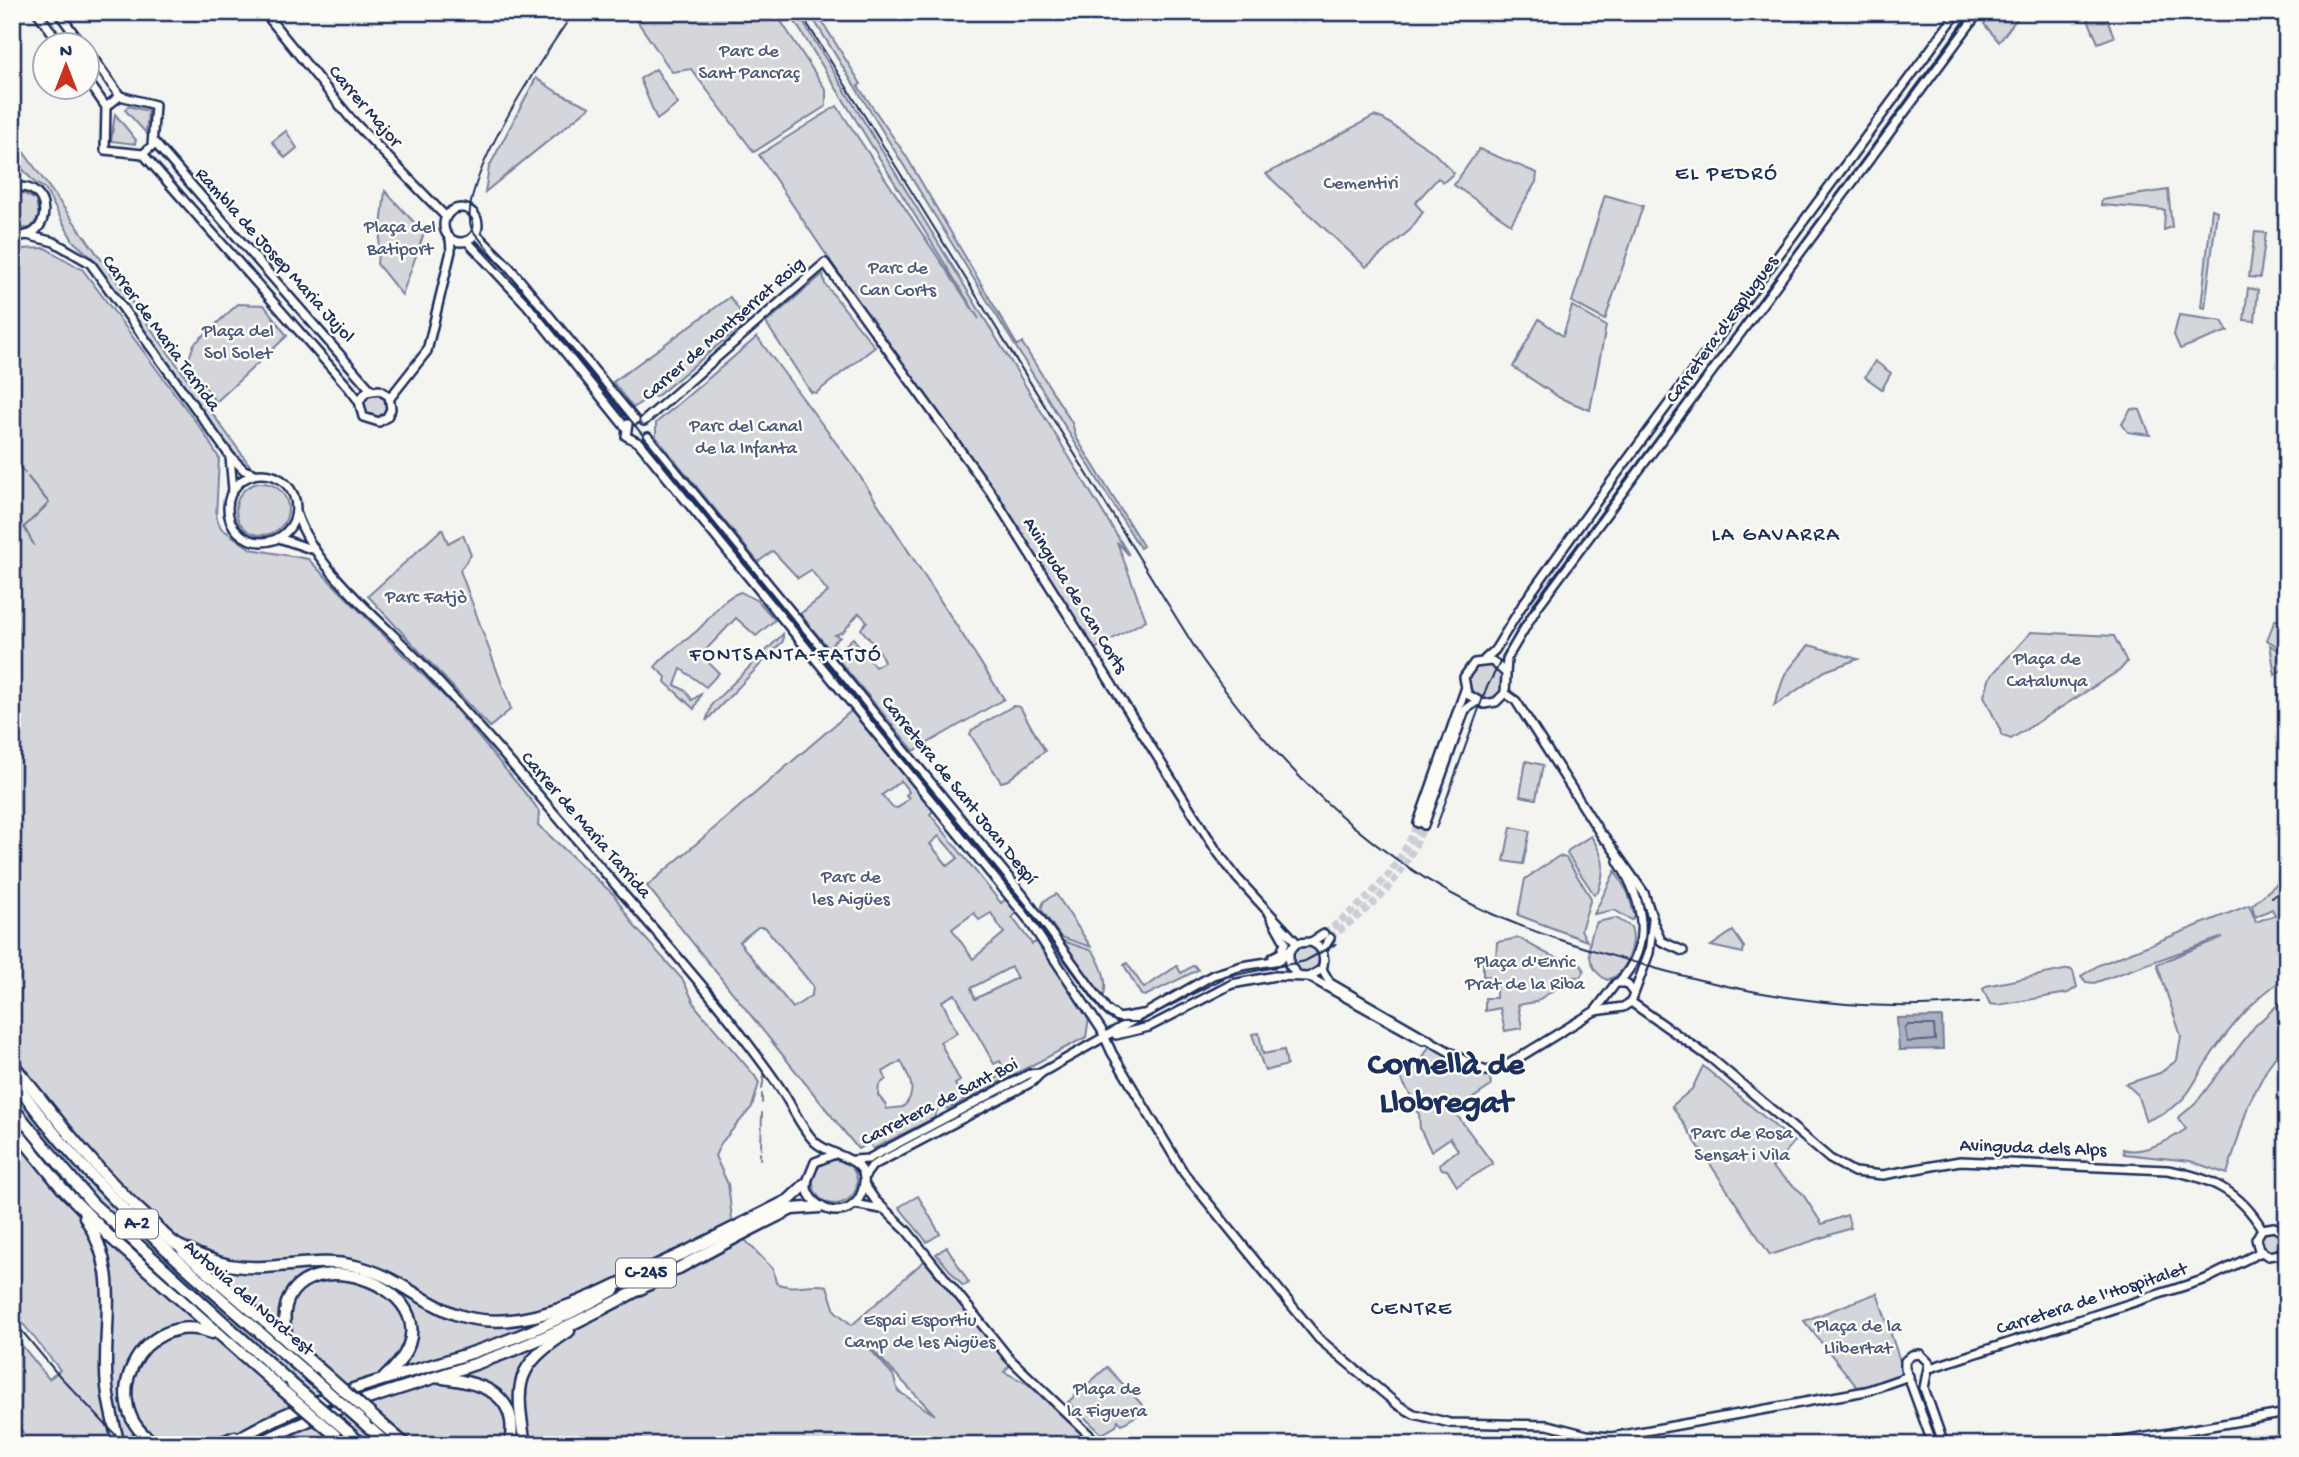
<svg xmlns="http://www.w3.org/2000/svg" width="2299" height="1457" font-family="'Gochi Hand',sans-serif">
<style>
.green{fill:#d4d6db;stroke:#78829c;stroke-width:2;fill-rule:evenodd}
.water{fill:#aab0bf;stroke:#717c98;stroke-width:2}
.lines{fill:none;stroke-linecap:round;stroke-linejoin:round}
.shore{stroke:#546385;stroke-width:2}
.stream{stroke:#717c98;stroke-width:2}
.secondary-tunnel{stroke:#c9cdd4;stroke-width:7;stroke-dasharray:7 3.5;stroke-linecap:butt}
.secondary-casing{stroke:#1b2f5e;stroke-width:12}
.highway-casing{stroke:#1b2f5e;stroke-width:15}
.secondary{stroke:#fdfcf7;stroke-width:7}
.highway{stroke:#fdfcf7;stroke-width:10}
.tram{stroke:#1b2f5e;stroke-width:2}
.rail{stroke:#1b2f5e;stroke-width:2}
.highway-bridge-casing{stroke:#1b2f5e;stroke-width:15;stroke-linecap:butt}
.highway-bridge{stroke:#fdfcf7;stroke-width:10}
.labels{text-anchor:middle;dominant-baseline:central;stroke-width:5;stroke-linejoin:round;paint-order:stroke}
.shield{fill:#fdfcf7;stroke:#5f6c8c;stroke-width:2}
.shield-label{font-size:18px;font-weight:bold;fill:#1b2f5e}
.park-label{font-size:19px;fill:#49597d;stroke:#fdfcf7}
.street-label{font-size:19px;fill:#1b2f5e;stroke:#fdfcf7}
.neighbourhood-label{font-size:21px;letter-spacing:2px;fill:#1b2f5e;stroke:#fdfcf7}
.town-label{font-size:33px;font-weight:bold;fill:#1b2f5e;stroke:#fdfcf7}
</style>
<rect width="100%" height="100%" fill="#f4f4f1"/>
<filter id="ink" filterUnits="userSpaceOnUse"><feTurbulence type="fractalNoise" baseFrequency=".0143" numOctaves="2"/><feDisplacementMap in="SourceGraphic" scale="14" xChannelSelector="R" yChannelSelector="G"/><feConvolveMatrix kernelMatrix="1 2 1 2 8 2 1 2 1" color-interpolation-filters="sRGB"/></filter>
<g filter="url(#ink)">
<g class="green">
<path d="M 631,12 L 775,12 L 826,90 L 826,106 L 754,152 L 691,69 L 672,72 Z"/>
<path d="M 789,12 L 797,12 L 1129,555 L 1117,542 L 1146,620 L 1093,650 L 759,155 L 837,106 L 979,319 Z"/>
<path d="M 809,12 L 816,12 L 861,84 L 858,86 L 906,156 L 1017,345 L 1022,343 L 1072,423 L 1076,437 L 1143,546 L 1140,548 Z"/>
<path d="M 1992,12 L 2022,12 L 1999,42 L 1984,24 Z"/>
<path d="M 2104,12 L 2114,37 L 2098,43 L 2087,17 Z"/>
<path d="M 656,69 L 678,104 L 657,120 L 640,79 Z"/>
<path d="M 536,78 L 557,92 L 590,107 L 485,192 L 489,167 Z"/>
<path d="M 128,106 L 148,111 L 146,133 L 125,110 Z"/>
<path d="M 115,114 L 136,140 L 135,144 L 111,141 Z"/>
<path d="M 1374,116 L 1383,119 L 1432,151 L 1454,173 L 1444,182 L 1438,178 L 1415,203 L 1423,212 L 1410,230 L 1366,267 L 1266,174 Z"/>
<path d="M 286,131 L 297,148 L 285,158 L 272,142 Z"/>
<path d="M 12,136 L 251,467 L 243,466 L 94,260 L 73,241 L 45,189 L 34,182 L 12,157 Z"/>
<path d="M 1479,149 L 1537,173 L 1536,182 L 1511,224 L 1454,185 Z"/>
<path d="M 2168,190 L 2172,227 L 2164,230 L 2165,210 L 2101,205 L 2102,200 Z"/>
<path d="M 385,191 L 424,233 L 402,295 L 377,264 Z"/>
<path d="M 21,192 L 36,200 L 39,216 L 31,228 L 12,229 L 12,194 Z"/>
<path d="M 1605,195 L 1643,206 L 1605,320 L 1572,302 Z"/>
<path d="M 2212,209 L 2217,211 L 2205,308 L 2201,307 Z"/>
<path d="M 2255,232 L 2266,233 L 2260,278 L 2249,277 Z"/>
<path d="M 484,243 L 533,297 L 527,302 L 478,248 Z"/>
<path d="M 12,244 L 18,249 L 45,248 L 83,270 L 204,433 L 219,458 L 216,517 L 221,528 L 251,549 L 308,559 L 447,699 L 535,805 L 539,812 L 538,825 L 614,895 L 635,927 L 683,980 L 696,1007 L 755,1076 L 759,1083 L 752,1107 L 721,1143 L 715,1156 L 728,1184 L 732,1219 L 746,1241 L 773,1269 L 776,1283 C 792,1291 810,1282 827,1286 L 835,1311 L 852,1325 L 924,1261 L 1010,1365 L 1004,1372 L 1028,1384 L 1093,1445 L 30,1445 L 12,1414 L 12,1333 L 49,1379 L 60,1370 L 12,1310 ZM 862,1340 L 863,1340 L 935,1415 L 898,1391 L 893,1375 Z"/>
<path d="M 823,274 L 825,284 L 875,347 L 816,393 L 811,392 L 766,323 Z"/>
<path d="M 2248,288 L 2258,290 L 2255,321 L 2244,320 Z"/>
<path d="M 730,297 L 747,321 L 656,397 L 651,395 L 633,408 L 613,382 Z"/>
<path d="M 535,300 L 627,412 L 621,417 L 529,305 Z"/>
<path d="M 238,304 L 264,305 L 287,336 L 216,402 L 187,364 L 194,344 Z"/>
<path d="M 1572,306 L 1606,326 L 1590,410 L 1560,398 L 1513,367 L 1539,319 L 1563,336 Z"/>
<path d="M 2179,315 L 2222,321 L 2228,331 L 2180,349 L 2174,335 Z"/>
<path d="M 757,337 L 854,467 L 1004,699 L 914,751 L 800,614 L 828,592 L 811,570 L 798,578 L 773,551 L 758,562 L 656,437 L 656,423 ZM 859,613 L 867,621 L 861,629 L 880,652 L 884,662 L 875,667 L 853,638 L 840,650 L 832,644 L 840,637 L 835,635 L 843,632 Z"/>
<path d="M 1875,361 L 1891,373 L 1882,389 L 1865,377 Z"/>
<circle cx="376" cy="406" r="13"/>
<path d="M 2131,409 L 2140,410 L 2150,435 L 2128,432 L 2122,424 Z"/>
<path d="M 654,446 L 743,555 L 737,560 L 648,451 Z"/>
<circle cx="262" cy="509" r="26"/>
<path d="M 442,529 L 448,543 L 463,535 L 471,555 L 460,570 L 511,709 L 490,727 L 368,596 Z"/>
<path d="M 741,592 L 759,602 L 775,620 L 756,636 L 736,618 L 701,655 L 719,673 L 706,687 L 681,669 L 675,685 L 686,691 L 692,700 L 701,694 L 694,709 L 665,682 L 666,677 L 655,667 C 666,653 680,645 692,635 C 709,623 719,598 741,592 Z"/>
<path d="M 2275,620 L 2282,620 L 2287,632 L 2287,652 L 2267,640 Z"/>
<path d="M 2031,632 L 2114,636 L 2127,662 L 2120,670 L 2011,739 L 2003,736 L 1984,696 L 1990,677 Z"/>
<path d="M 783,634 L 783,641 L 706,721 L 712,704 Z"/>
<path d="M 1809,645 L 1858,659 L 1825,671 L 1774,706 L 1785,674 Z"/>
<path d="M 2270,645 L 2287,655 L 2287,666 L 2275,675 Z"/>
<circle cx="1486" cy="682" r="17"/>
<path d="M 1013,706 L 1020,707 L 1045,751 L 1008,780 L 1001,782 L 970,734 L 972,730 Z"/>
<path d="M 851,711 L 934,810 L 930,814 L 1001,903 L 1006,899 L 1017,913 L 1012,917 L 1032,944 L 1038,941 L 1089,1018 L 1086,1037 L 948,1109 L 939,1106 L 934,1118 L 873,1149 L 870,1143 L 858,1149 L 647,886 ZM 901,781 L 909,792 L 906,795 L 909,798 L 898,808 L 892,807 L 882,795 ZM 939,836 L 958,858 L 948,866 L 930,844 ZM 974,913 L 979,920 L 991,913 L 1004,933 L 973,959 L 952,929 ZM 758,927 L 765,927 L 813,986 L 812,995 L 793,1008 L 739,942 ZM 1011,967 L 1017,978 L 975,999 L 971,988 ZM 955,994 L 994,1064 L 1000,1061 L 1006,1073 L 962,1097 L 955,1084 L 960,1081 L 940,1042 L 957,1033 L 942,1001 ZM 901,1061 C 909,1077 919,1092 903,1107 L 886,1109 L 886,1105 L 878,1095 L 879,1085 L 886,1079 L 883,1072 Z"/>
<path d="M 1526,761 L 1543,765 L 1536,799 L 1520,796 Z"/>
<path d="M 1511,827 L 1530,831 L 1523,864 L 1504,861 Z"/>
<path d="M 1591,836 C 1605,858 1606,868 1598,892 L 1594,894 L 1567,854 L 1569,850 Z"/>
<path d="M 1559,856 L 1566,858 L 1591,898 L 1581,930 L 1587,941 L 1518,915 L 1525,879 Z"/>
<path d="M 1615,871 L 1628,893 L 1635,917 L 1632,920 L 1614,910 L 1594,914 Z"/>
<path d="M 2287,875 L 2287,977 C 2256,995 2225,1033 2206,1063 C 2195,1080 2189,1098 2170,1109 C 2163,1114 2154,1117 2146,1121 L 2137,1094 L 2126,1084 L 2160,1073 L 2177,1060 L 2181,1036 L 2157,964 L 2223,937 L 2094,983 L 2086,982 L 2081,976 L 2099,965 L 2249,905 L 2256,922 L 2275,915 L 2272,909 L 2255,917 L 2252,905 Z"/>
<path d="M 1056,894 L 1091,947 L 1061,937 L 1041,909 L 1044,901 Z"/>
<path d="M 1616,918 L 1631,927 C 1637,944 1627,975 1607,980 C 1585,968 1586,942 1597,922 Z"/>
<path d="M 1733,931 L 1744,947 L 1743,953 L 1711,946 Z"/>
<path d="M 1519,938 C 1539,949 1556,962 1580,962 L 1584,971 L 1580,977 L 1574,977 L 1535,1002 L 1518,1005 L 1522,1028 L 1505,1031 L 1500,1008 L 1485,1011 L 1485,998 L 1496,998 L 1496,977 L 1483,976 L 1483,959 L 1496,959 L 1497,942 Z"/>
<path d="M 1063,941 L 1093,951 C 1101,964 1109,983 1103,998 Z"/>
<circle cx="1306" cy="959" r="13"/>
<path d="M 1127,963 L 1144,988 L 1177,966 L 1181,973 L 1194,965 L 1198,970 L 1145,996 L 1141,995 L 1124,965 Z"/>
<path d="M 2069,969 L 2073,971 L 2077,987 L 2068,993 L 1998,1005 L 1990,1004 L 1983,989 L 1986,986 Z"/>
<path d="M 2287,996 L 2287,1041 L 2268,1067 L 2249,1103 L 2227,1174 L 2190,1161 L 2124,1154 L 2123,1149 C 2141,1155 2169,1141 2186,1129 L 2178,1118 L 2195,1104 L 2255,1026 Z"/>
<path d="M 1259,1033 L 1263,1054 L 1284,1050 L 1287,1065 L 1265,1071 L 1252,1034 Z"/>
<path d="M 1430,1045 L 1490,1077 L 1491,1086 L 1454,1111 L 1493,1164 L 1457,1186 L 1447,1170 L 1442,1169 L 1439,1164 L 1458,1150 L 1450,1138 L 1431,1151 L 1420,1129 L 1419,1114 L 1413,1107 L 1416,1105 L 1398,1074 L 1417,1067 Z"/>
<path d="M 1703,1066 L 1794,1142 L 1772,1168 L 1802,1193 L 1822,1224 L 1847,1215 L 1851,1228 L 1770,1255 L 1672,1106 L 1692,1089 Z"/>
<circle cx="835" cy="1182" r="22"/>
<path d="M 918,1196 L 940,1234 L 927,1242 L 899,1207 Z"/>
<circle cx="2271" cy="1241" r="10"/>
<path d="M 947,1247 L 969,1283 L 963,1286 L 936,1254 Z"/>
<path d="M 1877,1293 L 1904,1373 L 1875,1384 L 1857,1387 L 1804,1321 Z"/>
<path d="M 1107,1367 L 1147,1410 L 1122,1424 L 1118,1420 L 1116,1426 L 1102,1434 L 1068,1402 Z"/>
</g>
<path class="water" d="M 1942,1017 L 1943,1049 L 1899,1050 L 1897,1018 Z"/>
<g class="lines">
<path class="shore" d="M 1908,1025 L 1934,1025 L 1935,1040 L 1907,1042 L 1905,1028 Z"/>
<g class="stream">
<path d="M 12,459 L 25,473"/>
<path d="M 28,477 L 49,503 L 24,527 L 34,545"/>
<path d="M 762,1089 L 764,1076"/>
<path d="M 762,1094 L 762,1103"/>
<path d="M 761,1149 L 762,1113"/>
<path d="M 760,1153 L 760,1159"/>
</g>
<g class="secondary-tunnel">
<path d="M 1324,934 C 1370,897 1393,879 1418,823"/>
<path d="M 1330,938 C 1378,901 1401,883 1424,825"/>
</g>
<g class="secondary-casing">
<g id="secondary">
<path d="M 37,12 L 62,46"/>
<path d="M 58,12 L 83,46"/>
<path d="M 264,12 L 351,119 L 446,217"/>
<path d="M 88,51 L 120,96"/>
<path d="M 88,81 L 106,107 L 105,150 L 143,154 L 152,146 L 155,105 L 120,96 L 106,107"/>
<path d="M 154,142 L 371,390"/>
<path d="M 143,154 L 349,388 L 359,401 L 363,417 L 379,422 L 387,417 L 391,409 L 389,396 L 379,390 L 366,392 L 359,401"/>
<path d="M 12,188 C 54,178 55,244 12,235"/>
<circle cx="461" cy="225" r="17"/>
<path d="M 476,234 L 510,268 L 635,420"/>
<path d="M 27,235 L 54,242 L 90,263 L 230,456 L 244,470 L 255,474"/>
<path d="M 467,241 L 527,305 L 626,428"/>
<path d="M 390,398 L 427,351 L 451,251 L 450,238"/>
<path d="M 644,421 L 825,263 L 992,494 L 1216,850 L 1237,878 L 1297,943"/>
<path d="M 628,424 L 626,436 L 639,443"/>
<path d="M 648,437 L 1023,895 L 1107,1010 L 1119,1018 L 1142,1014"/>
<path d="M 639,443 L 1027,918 L 1101,1029 L 1112,1053 L 1184,1173 L 1319,1339 L 1398,1405 L 1414,1414 L 1450,1423 L 1548,1425 L 1587,1435 L 1612,1437 L 1866,1391 L 1909,1376"/>
<path d="M 230,457 L 233,490"/>
<circle cx="262" cy="508" r="34"/>
<path d="M 296,512 C 315,571 381,619 423,665 C 484,730 542,799 600,867 C 646,921 694,973 737,1029 C 751,1048 767,1068 780,1088 C 792,1105 800,1127 815,1142 C 831,1158 875,1156 862,1192 C 851,1223 810,1213 806,1184 L 815,1162 L 835,1154"/>
<path d="M 279,538 L 311,549"/>
<path d="M 1485,659 L 1495,650 L 1523,604 L 1597,501 L 1958,12"/>
<path d="M 1506,673 L 1492,661 L 1474,663 L 1464,677 L 1467,694 L 1484,704 L 1496,702 L 1505,693 L 1507,658 L 1538,606 L 1979,12"/>
<path d="M 1505,693 L 1516,701 L 1604,839"/>
<path d="M 1418,823 L 1465,690"/>
<path d="M 1424,825 L 1465,710 L 1476,702"/>
<path d="M 1618,861 C 1643,900 1654,945 1619,982"/>
<path d="M 1271,917 L 1285,942 L 1281,953 L 1273,957"/>
<path d="M 1655,926 L 1661,941 L 1683,951"/>
<path d="M 1322,951 L 1330,938"/>
<path d="M 1289,953 L 1289,965 L 1298,975"/>
<path d="M 1322,969 L 1330,983 L 1474,1066 L 1486,1071 L 1502,1068 L 1595,1011 L 1623,1007 L 1631,1002 L 1649,953 L 1653,920 L 1644,893 L 1604,836"/>
<path d="M 1309,977 L 1423,1040 L 1428,1039"/>
<path d="M 1631,1002 L 1712,1059 L 1830,1159 L 1854,1172 L 1883,1175 L 1960,1161 L 2167,1170 C 2209,1177 2240,1191 2262,1229"/>
<path d="M 1595,1011 L 1616,983 L 1626,983 L 1633,992"/>
<path d="M 1116,1035 L 1149,1027 L 1232,984 L 1275,976 L 1309,977 L 1322,969 C 1326,957 1323,947 1311,942"/>
<path d="M 854,1160 L 868,1159 L 1029,1074 L 1041,1073"/>
<path d="M 864,1177 L 872,1166 L 1032,1082 L 1041,1073 L 1213,975 L 1242,966 L 1280,960 L 1297,943 L 1311,942 L 1324,934"/>
<path d="M 864,1184 L 875,1200 L 907,1231 L 1009,1358 L 1100,1445"/>
<path d="M 854,1204 L 881,1209"/>
<path d="M 2286,1245 L 2285,1234 L 2274,1227 L 2262,1229 L 2256,1239 L 2259,1250 L 2268,1256 L 2280,1254 L 2287,1244"/>
<path d="M 1930,1368 L 2206,1279 L 2261,1252"/>
<path d="M 1933,1445 L 1905,1368 L 1905,1361 L 1912,1355 L 1920,1354 L 1929,1363 L 1924,1388 L 1944,1445"/>
<path d="M 2100,1445 L 2287,1413"/>
<path d="M 2252,1445 L 2287,1439"/>
</g>
</g>
<g class="highway-casing">
<g id="highway">
<path d="M 12,1063 C 55,1117 97,1172 148,1218 C 158,1227 168,1240 179,1246 C 195,1254 212,1261 229,1265 C 271,1273 314,1256 355,1266 C 393,1274 420,1301 455,1314 C 531,1341 616,1281 684,1253"/>
<path d="M 12,1077 C 93,1195 204,1283 311,1377"/>
<path d="M 12,1107 L 92,1203 L 292,1384"/>
<path d="M 12,1126 L 62,1188 L 110,1237 L 280,1388"/>
<path d="M 85,1217 C 119,1272 105,1310 106,1370 C 106,1395 113,1420 119,1445"/>
<path d="M 183,1251 L 324,1373"/>
<path d="M 680,1255 L 789,1200 L 806,1184"/>
<path d="M 288,1342 C 254,1217 488,1286 385,1377"/>
<path d="M 443,1378 C 483,1383 520,1394 510,1445"/>
<path d="M 377,1420 L 406,1445"/>
<path d="M 365,1424 L 388,1445"/>
<path d="M 347,1431 L 362,1445"/>
<path d="M 335,1435 L 345,1445"/>
<path d="M 158,1445 C 90,1407 142,1306 212,1333"/>
<path d="M 215,1445 L 235,1437"/>
<path d="M 228,1445 C 304,1396 393,1379 477,1351 C 524,1336 571,1314 614,1290"/>
<path d="M 256,1445 C 338,1401 431,1383 516,1349 C 612,1310 699,1253 792,1209 L 820,1207"/>
<path d="M 525,1445 C 515,1382 514,1367 569,1331"/>
</g>
</g>
<use href="#secondary" class="secondary"/>
<use href="#highway" class="highway"/>
<g class="tram">
<path d="M 574,12 C 547,51 454,186 472,230 L 588,368 L 1026,905 L 1107,1017 L 1118,1022 L 1138,1022 L 1226,977 L 1305,961 L 1336,944"/>
<path d="M 1436,828 L 1486,689 L 1520,625 L 1971,12"/>
</g>
<g class="rail">
<path d="M 800,12 L 1202,659 C 1274,761 1365,853 1479,908 C 1538,936 1602,953 1665,971 C 1768,999 1872,1014 1979,1002"/>
<path d="M 2272,897 L 2287,889"/>
<path d="M 12,1319 L 55,1371 L 125,1445"/>
<path d="M 12,1426 L 23,1445"/>
</g>
<g class="highway-bridge-casing">
<g id="highway-bridge">
<path d="M 324,1373 L 377,1420"/>
<path d="M 311,1377 L 365,1424"/>
<path d="M 292,1384 L 347,1431"/>
<path d="M 280,1388 L 335,1435"/>
</g>
</g>
<use href="#highway-bridge" class="highway-bridge"/>
</g>
</g>
<g class="labels">
<g class="shield">
<rect x="116" y="1209.5" width="42" height="29" rx="5"/>
<rect x="616" y="1258.5" width="60" height="29" rx="5"/>
</g>
<g class="shield-label">
<text x="137" y="1224">A-2</text>
<text x="646" y="1273">C-245</text>
</g>
<g class="park-label">
<text x="749" y="52">Parc de<tspan x="749" dy="22">Sant Pancraç</tspan></text>
<text x="1361" y="184">Cementiri</text>
<text x="400" y="228">Plaça del<tspan x="400" dy="22">Batiport</tspan></text>
<text x="898" y="269">Parc de<tspan x="898" dy="22">Can Corts</tspan></text>
<text x="238" y="332">Plaça del<tspan x="238" dy="22">Sol Solet</tspan></text>
<text x="746" y="427">Parc del Canal<tspan x="746" dy="22">de la Infanta</tspan></text>
<text x="426" y="598">Parc Fatjò</text>
<text x="2047" y="660">Plaça de<tspan x="2047" dy="22">Catalunya</tspan></text>
<text x="851" y="878">Parc de<tspan x="851" dy="22">les Aigües</tspan></text>
<text x="1525" y="963">Plaça d'Enric<tspan x="1525" dy="22">Prat de la Riba</tspan></text>
<text x="1742" y="1134">Parc de Rosa<tspan x="1742" dy="22">Sensat i Vila</tspan></text>
<text x="920" y="1321">Espai Esportiu<tspan x="920" dy="22">Camp de les Aigües</tspan></text>
<text x="1858" y="1327">Plaça de la<tspan x="1858" dy="22">Llibertat</tspan></text>
<text x="1107" y="1390">Plaça de<tspan x="1107" dy="22">la Figuera</tspan></text>
</g>
<g class="street-label">
<text transform="translate(364 107) rotate(49)">Carrer Major</text>
<text transform="translate(274 256) rotate(48)">Rambla de Josep Maria Jujol</text>
<text transform="translate(724 330) rotate(-41)">Carrer de Montserrat Roig</text>
<text transform="translate(1723 330) rotate(-54)">Carretera d'Esplugues</text>
<text transform="translate(160 334) rotate(54)">Carrer de Maria Tarrida</text>
<text transform="translate(1074 596) rotate(58)">Avinguda de Can Corts</text>
<text transform="translate(958 791) rotate(51)">Carretera de Sant Joan Despí</text>
<text transform="translate(585 826) rotate(49)">Carrer de Maria Tarrida</text>
<text transform="translate(940 1103) rotate(-27)">Carretera de Sant Boi</text>
<text transform="translate(2033 1149) rotate(2)">Avinguda dels Alps</text>
<text transform="translate(248 1299) rotate(41)">Autovia del Nord-est</text>
<text transform="translate(2092 1300) rotate(-18)">Carretera de l'Hospitalet</text>
</g>
<g class="neighbourhood-label">
<text x="1727" y="175">EL PEDRÓ</text>
<text x="1776" y="536">LA GAVARRA</text>
<text x="786" y="656">FONTSANTA-FATJÓ</text>
<text x="1412" y="1310">CENTRE</text>
</g>
<g class="town-label">
<text x="1446" y="1067">Cornellà de<tspan x="1446" dy="38">Llobregat</tspan></text>
</g>
</g>
<rect width="2299" height="1457" fill="none" stroke="#fdfcf7" stroke-width="42"/>
<rect x="21" y="21" width="2257" height="1415" fill="none" stroke="#1b2f5e" stroke-width="2.5" filter="url(#ink)"/>
<g transform="translate(66 66)"><circle r="33" fill="#fdfcf7" stroke="#a3aaba" stroke-width="2"/>
<path d="M0-5L12 26L0 18L-12 26Z" fill="#c8321e"/>
<text y="-10" font-size="19" font-weight="bold" text-anchor="middle" fill="#1b2f5e">N</text>
</g>
</svg>
